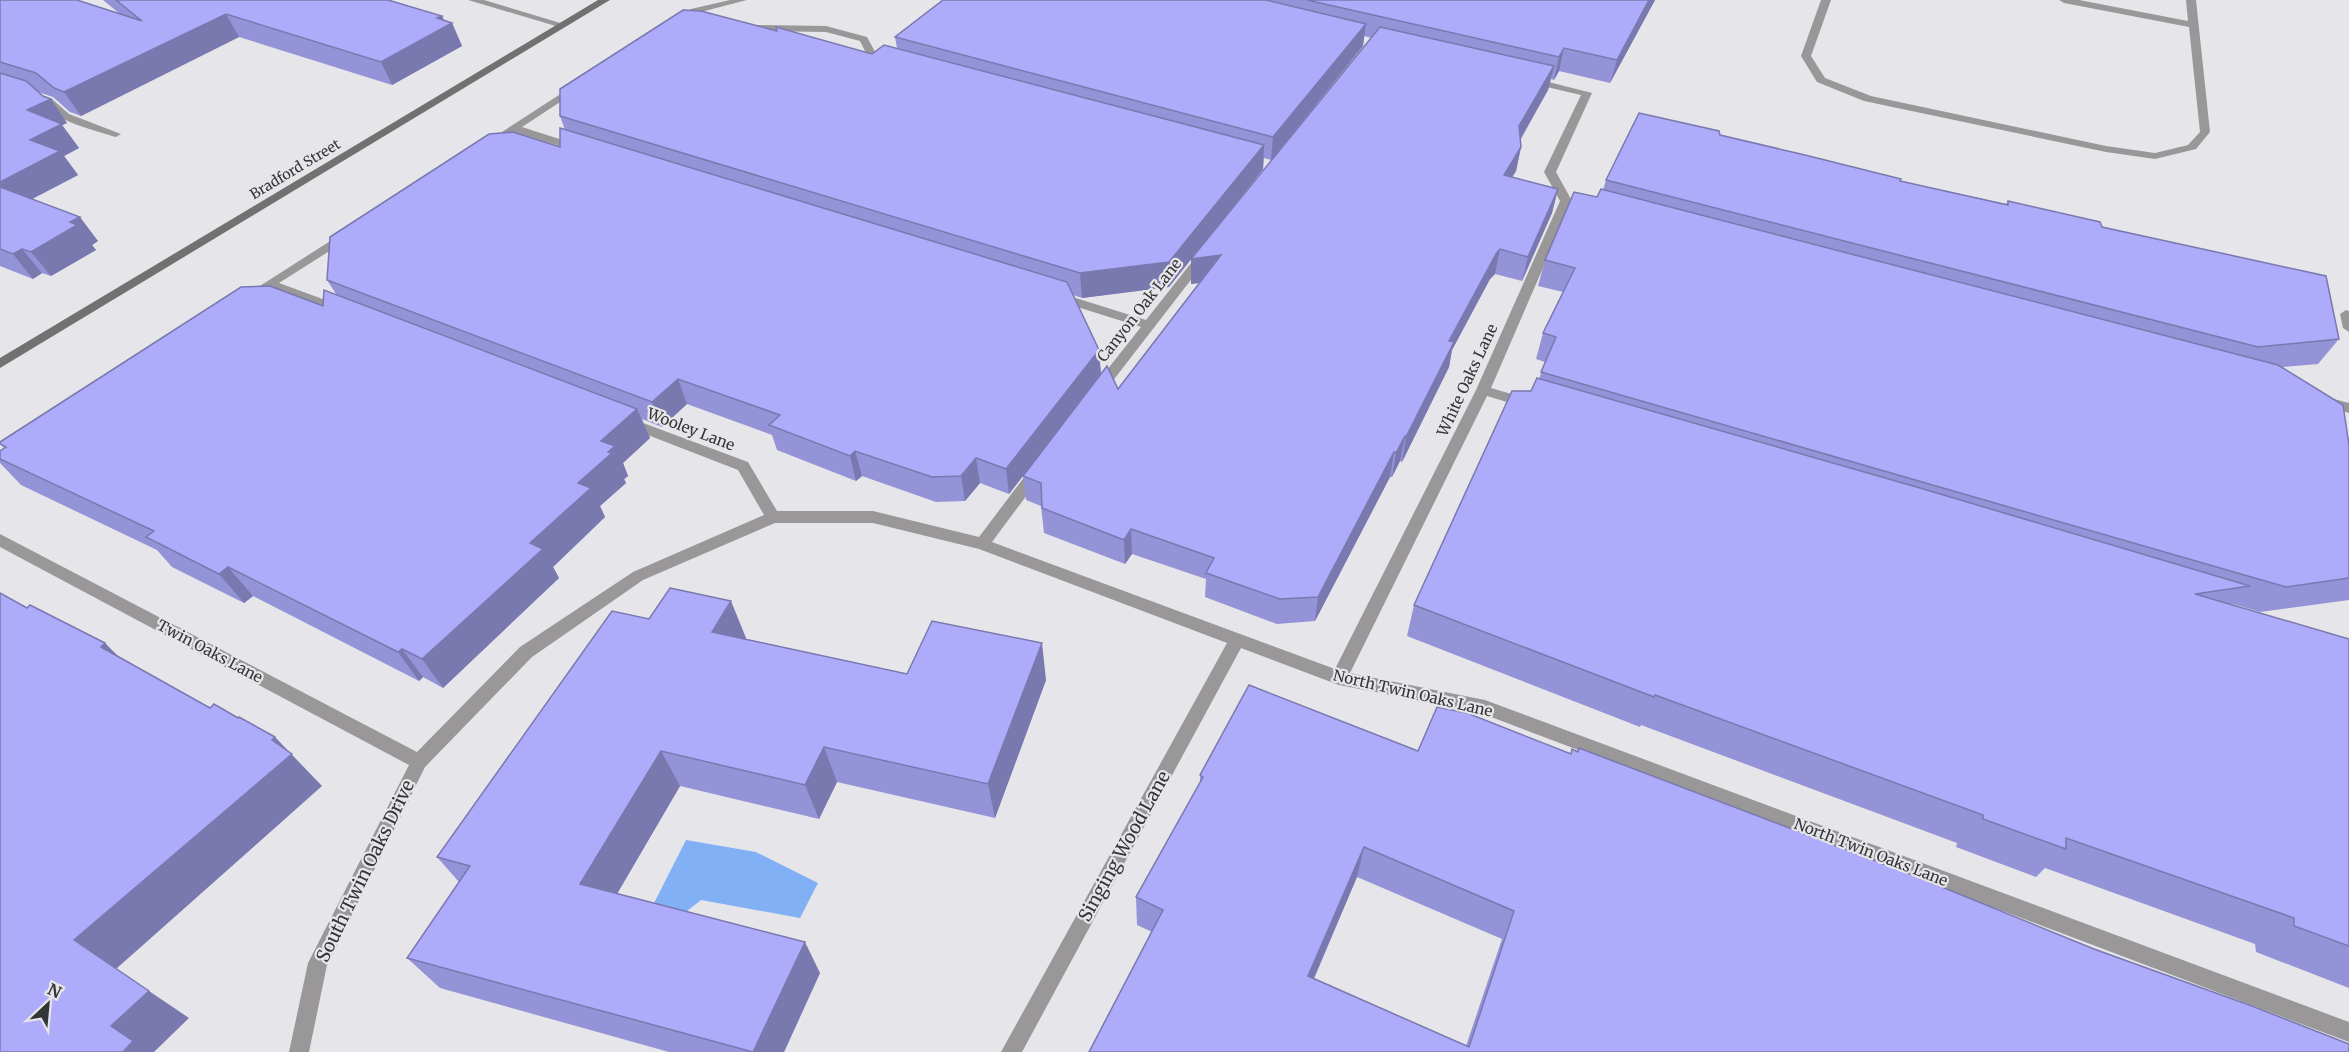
<svg xmlns="http://www.w3.org/2000/svg" width="2349" height="1052" font-family="Merriweather,serif">
<style>
.water{fill:#82b0f5}
.lines{fill:none;stroke-linecap:round;stroke-linejoin:round}
.lane{fill:#999797;fill-rule:evenodd}
.street{fill:#999797;fill-rule:evenodd}
.secondary{fill:#737170;fill-rule:evenodd}
.wall{fill:#9593d7;fill-rule:evenodd}
.shaded-wall{fill:#7978af}
.building{fill:#adabfa;stroke:#7978af;stroke-width:1.5;fill-rule:evenodd}
.labels{text-anchor:middle;dominant-baseline:central;stroke-width:4.5;stroke-linejoin:round;paint-order:stroke}
.far-street-label{font-size:14px;fill:#343536;stroke:#e6e6ea}
.street-label{font-size:15px;fill:#343536;stroke:#e6e6ea}
.near-street-label{font-size:18px;fill:#343536;stroke:#e6e6ea}
</style>
<rect width="100%" height="100%" fill="#e6e6ea"/>
<path class="water" d="M 686,840 L 756,852 L 818,883 L 800,918 L 701,900 L 682,915 L 653,905 Z"/>
<g class="lines">
<g class="lane">
<path d="M 730,0 L 747,0 L 697,13 L 682,23 L 674,21 L 691,9 Z"/>
<path d="M 744,22 L 755,25 L 826,26 L 867,37 L 879,59 L 870,61 L 860,41 L 826,32 L 755,31 L 741,27 L 739,25 Z"/>
<path d="M 1529,77 L 1592,93 L 1556,172 L 1572,201 L 1491,388 L 1532,400 L 1534,403 L 1527,408 L 1487,396 L 1350,673 L 1485,700 L 2349,1022 L 2349,1042 L 1478,712 L 1339,685 L 1241,648 L 1022,1052 L 1001,1052 L 1227,643 L 979,549 L 873,523 L 775,523 L 643,580 L 532,657 L 425,767 L 327,965 L 309,1052 L 289,1052 L 308,963 L 409,765 L 0,547 L 0,534 L 417,752 L 520,647 L 633,572 L 764,515 L 738,470 L 622,425 L 620,422 L 627,417 L 748,462 L 777,511 L 873,511 L 979,537 L 1031,468 L 1041,468 L 1043,472 L 1041,476 L 992,542 L 1335,669 L 1476,390 L 1560,201 L 1544,172 L 1581,95 L 1525,82 L 1524,80 Z"/>
<path d="M 576,84 L 581,87 L 580,89 L 522,127 L 581,146 L 581,150 L 573,150 L 514,132 L 494,145 L 486,145 L 485,143 Z"/>
<path d="M 42,96 L 52,99 L 69,114 L 121,134 L 116,137 L 112,136 C 96,131 78,126 63,119 C 54,115 44,105 37,99 Z"/>
<path d="M 346,231 L 352,235 L 350,238 L 279,283 L 347,308 L 348,311 L 347,314 L 337,314 L 270,289 L 250,300 L 244,296 Z"/>
<path d="M 1203,252 L 1209,256 L 1207,259 L 1105,391 L 1095,391 L 1093,388 L 1095,385 L 1141,327 L 1055,300 L 1053,297 L 1055,294 L 1063,294 L 1146,320 L 1199,253 Z"/>
<path d="M 2346,310 L 2349,311 L 2349,332 L 2343,328 L 2340,314 Z"/>
<path d="M 2326,397 L 2349,403 L 2349,413 L 2321,405 L 2319,402 L 2321,399 Z"/>
</g>
<g class="street">
<path d="M 468,0 L 484,0 L 567,25 L 559,27 Z"/>
<path d="M 1821,0 L 1831,0 L 1811,56 L 1825,78 L 1871,96 L 2106,146 L 2155,153 L 2188,145 L 2200,132 L 2189,27 L 2064,3 L 2059,0 L 2079,0 L 2188,21 L 2186,0 L 2196,0 L 2210,132 L 2196,149 L 2155,159 L 2106,152 L 1864,101 L 1817,82 L 1801,56 Z"/>
</g>
<path class="secondary" d="M 598,0 L 610,0 L 0,368 L 0,358 Z"/>
</g>
<g class="wall">
<path d="M 0,0 L 120,14 L 103,0 L 388,0 L 442,16 L 444,20 L 452,23 L 462,46 L 392,85 L 239,37 L 81,116 L 70,112 L 53,97 L 38,92 L 67,123 L 62,125 L 79,148 L 64,156 L 78,175 L 32,199 L 98,241 L 92,245 L 96,250 L 51,276 L 42,273 L 33,279 L 0,266 Z"/>
<path d="M 943,0 L 1655,0 L 1610,83 L 1559,71 L 1554,80 L 1551,79 L 1548,90 L 1521,139 L 1521,147 L 1516,171 L 1512,177 L 1558,189 L 1552,213 L 1522,281 L 1495,274 L 1490,279 L 1452,350 L 1449,367 L 1402,462 L 1400,461 L 1392,477 L 1390,477 L 1315,621 L 1277,624 L 1205,597 L 1206,579 L 1132,554 L 1125,564 L 1044,533 L 1041,506 L 1026,500 L 1023,476 L 1009,494 L 980,483 L 965,501 L 936,502 L 862,476 L 856,481 L 777,450 L 772,435 L 687,404 L 662,427 L 642,419 L 650,438 L 623,463 L 628,476 L 624,479 L 626,483 L 600,506 L 605,517 L 553,567 L 559,578 L 443,688 L 423,677 L 419,681 L 253,596 L 244,603 L 172,567 L 157,550 L 21,485 L 0,463 L 0,459 L 4,448 L 0,444 L 0,442 L 323,306 L 336,294 L 327,280 L 560,147 L 565,130 L 560,116 L 777,31 L 872,54 L 897,48 L 895,37 ZM 1364,36 L 1371,38 L 1191,259 L 1191,284 L 1200,283 L 1118,389 L 1101,375 L 1099,350 L 1073,295 L 1082,298 L 1169,287 L 1263,169 L 1264,158 L 1271,160 L 1363,46 Z"/>
<path d="M 1720,135 L 1900,181 L 2006,204 L 2008,201 L 2102,227 L 2339,339 L 2318,364 L 2283,367 L 2349,445 L 2349,600 L 2260,612 L 2233,604 L 2232,605 L 2349,639 L 2349,988 L 2256,952 L 2255,944 L 2045,868 L 2036,877 L 1956,847 L 1957,843 L 1641,725 L 1640,727 L 1407,636 L 1414,605 L 1531,391 L 1539,379 L 1545,362 L 1536,359 L 1543,333 L 1563,292 L 1538,286 L 1545,260 L 1597,197 L 1603,190 L 1606,180 Z"/>
<path d="M 649,619 L 746,638 L 746,639 L 907,674 L 1046,680 L 995,818 L 837,782 L 819,819 L 680,786 L 617,894 L 820,973 L 784,1052 L 669,1052 L 440,988 L 407,958 L 459,882 L 437,857 Z"/>
<path d="M 1418,751 L 1570,754 L 2349,1044 L 1089,1052 L 1152,932 L 1137,925 L 1136,897 L 1200,783 L 1200,775 ZM 1357,877 L 1502,939 L 1466,1046 L 1314,979 Z"/>
</g>
<g class="shaded-wall">
<path d="M 1649,0 L 1655,0 L 1610,83 L 1617,60 Z"/>
<path d="M 226,14 L 239,37 L 81,116 L 64,92 Z"/>
<path d="M 442,16 L 446,26 L 452,23 L 462,46 L 392,85 L 381,62 L 437,18 Z"/>
<path d="M 1366,24 L 1363,46 L 1271,160 L 1273,137 Z"/>
<path d="M 1564,48 L 1559,71 L 1554,80 L 1559,57 Z"/>
<path d="M 1554,66 L 1548,90 L 1514,150 L 1519,126 Z"/>
<path d="M 51,99 L 67,123 L 62,125 L 79,148 L 64,156 L 78,175 L 13,209 L 0,192 L 0,182 L 30,140 L 27,110 Z"/>
<path d="M 1264,145 L 1263,169 L 1169,287 L 1082,298 L 1080,273 Z"/>
<path d="M 1521,147 L 1516,171 L 1498,199 L 1504,175 Z"/>
<path d="M 1558,189 L 1552,213 L 1522,281 L 1528,257 Z"/>
<path d="M 80,217 L 98,241 L 92,245 L 96,250 L 51,276 L 31,252 L 70,222 Z"/>
<path d="M 22,249 L 42,273 L 33,279 L 13,254 Z"/>
<path d="M 1500,249 L 1495,274 L 1490,279 L 1452,350 L 1449,367 L 1402,462 L 1406,437 L 1449,341 L 1496,254 Z"/>
<path d="M 1221,255 L 1220,280 L 1191,284 L 1191,259 Z"/>
<path d="M 1099,350 L 1101,375 L 1009,494 L 1006,469 Z"/>
<path d="M 678,379 L 687,404 L 662,427 L 652,402 Z"/>
<path d="M 637,409 L 650,438 L 623,463 L 628,476 L 624,479 L 626,483 L 600,506 L 605,517 L 553,567 L 559,578 L 443,688 L 422,659 L 530,543 L 578,483 L 601,441 Z"/>
<path d="M 1405,436 L 1400,461 L 1392,477 L 1396,453 Z"/>
<path d="M 855,451 L 862,476 L 856,481 L 850,456 Z"/>
<path d="M 1394,452 L 1390,477 L 1315,621 L 1318,597 Z"/>
<path d="M 976,458 L 980,483 L 965,501 L 961,476 Z"/>
<path d="M 1131,529 L 1132,554 L 1125,564 L 1124,540 Z"/>
<path d="M 228,567 L 253,596 L 244,603 L 219,574 Z"/>
<path d="M 731,601 L 746,638 L 728,668 L 712,632 Z"/>
<path d="M 105,643 L 139,677 L 101,647 Z"/>
<path d="M 1042,643 L 1046,680 L 995,818 L 988,784 Z"/>
<path d="M 402,649 L 423,677 L 419,681 L 398,652 Z"/>
<path d="M 275,737 L 322,786 L 116,969 L 74,940 Z"/>
<path d="M 824,747 L 837,782 L 819,819 L 805,785 Z"/>
<path d="M 661,751 L 680,786 L 604,916 L 580,884 Z"/>
<path d="M 1364,847 L 1357,877 L 1303,1003 L 1308,976 Z"/>
<path d="M 805,942 L 820,973 L 784,1052 L 753,1052 Z"/>
<path d="M 149,991 L 189,1018 L 154,1052 L 123,1052 L 111,1026 Z"/>
</g>
<g class="building">
<path d="M 0,0 L 77,0 L 142,21 L 116,0 L 388,0 L 442,16 L 437,18 L 452,23 L 381,62 L 226,14 L 64,92 L 54,88 L 36,73 L 0,62 Z"/>
<path d="M 943,0 L 1266,0 L 1366,24 L 1273,137 L 895,37 Z"/>
<path d="M 1307,0 L 1649,0 L 1617,60 L 1564,48 L 1559,57 Z"/>
<path d="M 683,10 L 701,11 L 777,31 L 776,27 L 872,54 L 884,45 L 1264,145 L 1169,262 L 1080,273 L 560,116 L 560,89 Z"/>
<path d="M 1380,27 L 1554,66 L 1519,126 L 1521,147 L 1504,175 L 1558,189 L 1528,257 L 1500,249 L 1496,254 L 1449,341 L 1454,342 L 1406,437 L 1405,436 L 1396,453 L 1394,452 L 1318,597 L 1280,599 L 1206,573 L 1214,558 L 1131,529 L 1124,540 L 1042,508 L 1041,483 L 1023,476 L 1107,366 L 1118,389 L 1221,255 L 1191,259 Z"/>
<path d="M 0,73 L 26,81 L 43,96 L 51,99 L 27,110 L 62,124 L 30,140 L 60,151 L 0,182 Z"/>
<path d="M 1639,113 L 1719,131 L 1720,135 L 1805,155 L 1901,179 L 1900,181 L 2008,205 L 2008,201 L 2100,222 L 2102,227 L 2326,276 L 2339,339 L 2258,347 L 1606,180 Z"/>
<path d="M 560,128 L 1067,282 L 1099,350 L 1006,469 L 976,458 L 961,476 L 932,477 L 855,451 L 850,456 L 769,425 L 780,415 L 678,379 L 652,402 L 327,280 L 330,237 L 489,134 L 513,132 L 560,147 Z"/>
<path d="M 0,187 L 80,217 L 70,222 L 77,225 L 31,252 L 22,249 L 13,254 L 0,249 Z"/>
<path d="M 1601,189 L 2278,365 L 2343,405 L 2349,445 L 2349,578 L 2286,587 L 1541,372 L 1556,337 L 1543,333 L 1575,268 L 1545,260 L 1574,192 L 1597,197 Z"/>
<path d="M 270,286 L 323,306 L 324,290 L 637,409 L 601,441 L 615,446 L 608,452 L 612,453 L 578,483 L 591,488 L 530,543 L 543,549 L 422,659 L 402,649 L 398,652 L 228,567 L 219,574 L 146,537 L 154,531 L 0,459 L 0,451 L 6,447 L 0,444 L 0,442 L 241,287 Z"/>
<path d="M 1537,378 L 1920,488 L 2250,586 L 2195,594 L 2349,639 L 2349,946 L 2294,926 L 2294,918 L 2066,838 L 2066,849 L 1983,819 L 1983,815 L 1655,695 L 1654,697 L 1414,605 L 1512,391 L 1531,391 Z"/>
<path d="M 670,588 L 731,601 L 712,632 L 907,674 L 932,621 L 1042,643 L 988,784 L 824,747 L 805,785 L 661,751 L 580,884 L 805,942 L 753,1052 L 407,958 L 470,866 L 437,857 L 612,611 L 649,619 Z"/>
<path d="M 0,593 L 27,608 L 30,605 L 105,643 L 101,647 L 210,708 L 214,704 L 238,718 L 239,717 L 275,737 L 272,740 L 292,754 L 74,940 L 149,991 L 111,1026 L 133,1041 L 123,1052 L 0,1052 Z"/>
<path d="M 1249,685 L 1418,751 L 1437,707 L 1467,713 L 1571,754 L 1572,749 L 1578,752 L 1579,748 L 1910,874 L 2094,949 L 2252,1006 L 2349,1044 L 2349,1052 L 1089,1052 L 1163,910 L 1136,897 L 1203,777 L 1200,775 ZM 1364,847 L 1514,911 L 1469,1047 L 1308,976 Z"/>
</g>
<g class="labels">
<g class="far-street-label">
<text transform="translate(295 169) rotate(-31)">Bradford Street</text>
</g>
<g class="street-label">
<text transform="translate(1139 310) rotate(-52)">Canyon Oak Lane</text>
<text transform="translate(1467 380) rotate(-65)">White Oaks Lane</text>
<text transform="translate(691 429) rotate(21)">Wooley Lane</text>
<text transform="translate(210 651) rotate(28)">Twin Oaks Lane</text>
<text transform="translate(1413 693) rotate(13)">North Twin Oaks Lane</text>
<text transform="translate(1871 852) rotate(21)">North Twin Oaks Lane</text>
</g>
<g class="near-street-label">
<text transform="translate(1124 846) rotate(-61)">Singing Wood Lane</text>
<text transform="translate(365 871) rotate(-64)">South Twin Oaks Drive</text>
</g>
</g>
<g transform="translate(48 1004) rotate(26)" stroke="#e6e6ea" stroke-width="4.5" paint-order="stroke">
<path d="M0-4.5L10 22L0 15L-10 22Z" fill="#343536"/>
<text y="-9" font-size="16" font-weight="bold" text-anchor="middle" fill="#343536">N</text>
</g>
</svg>
